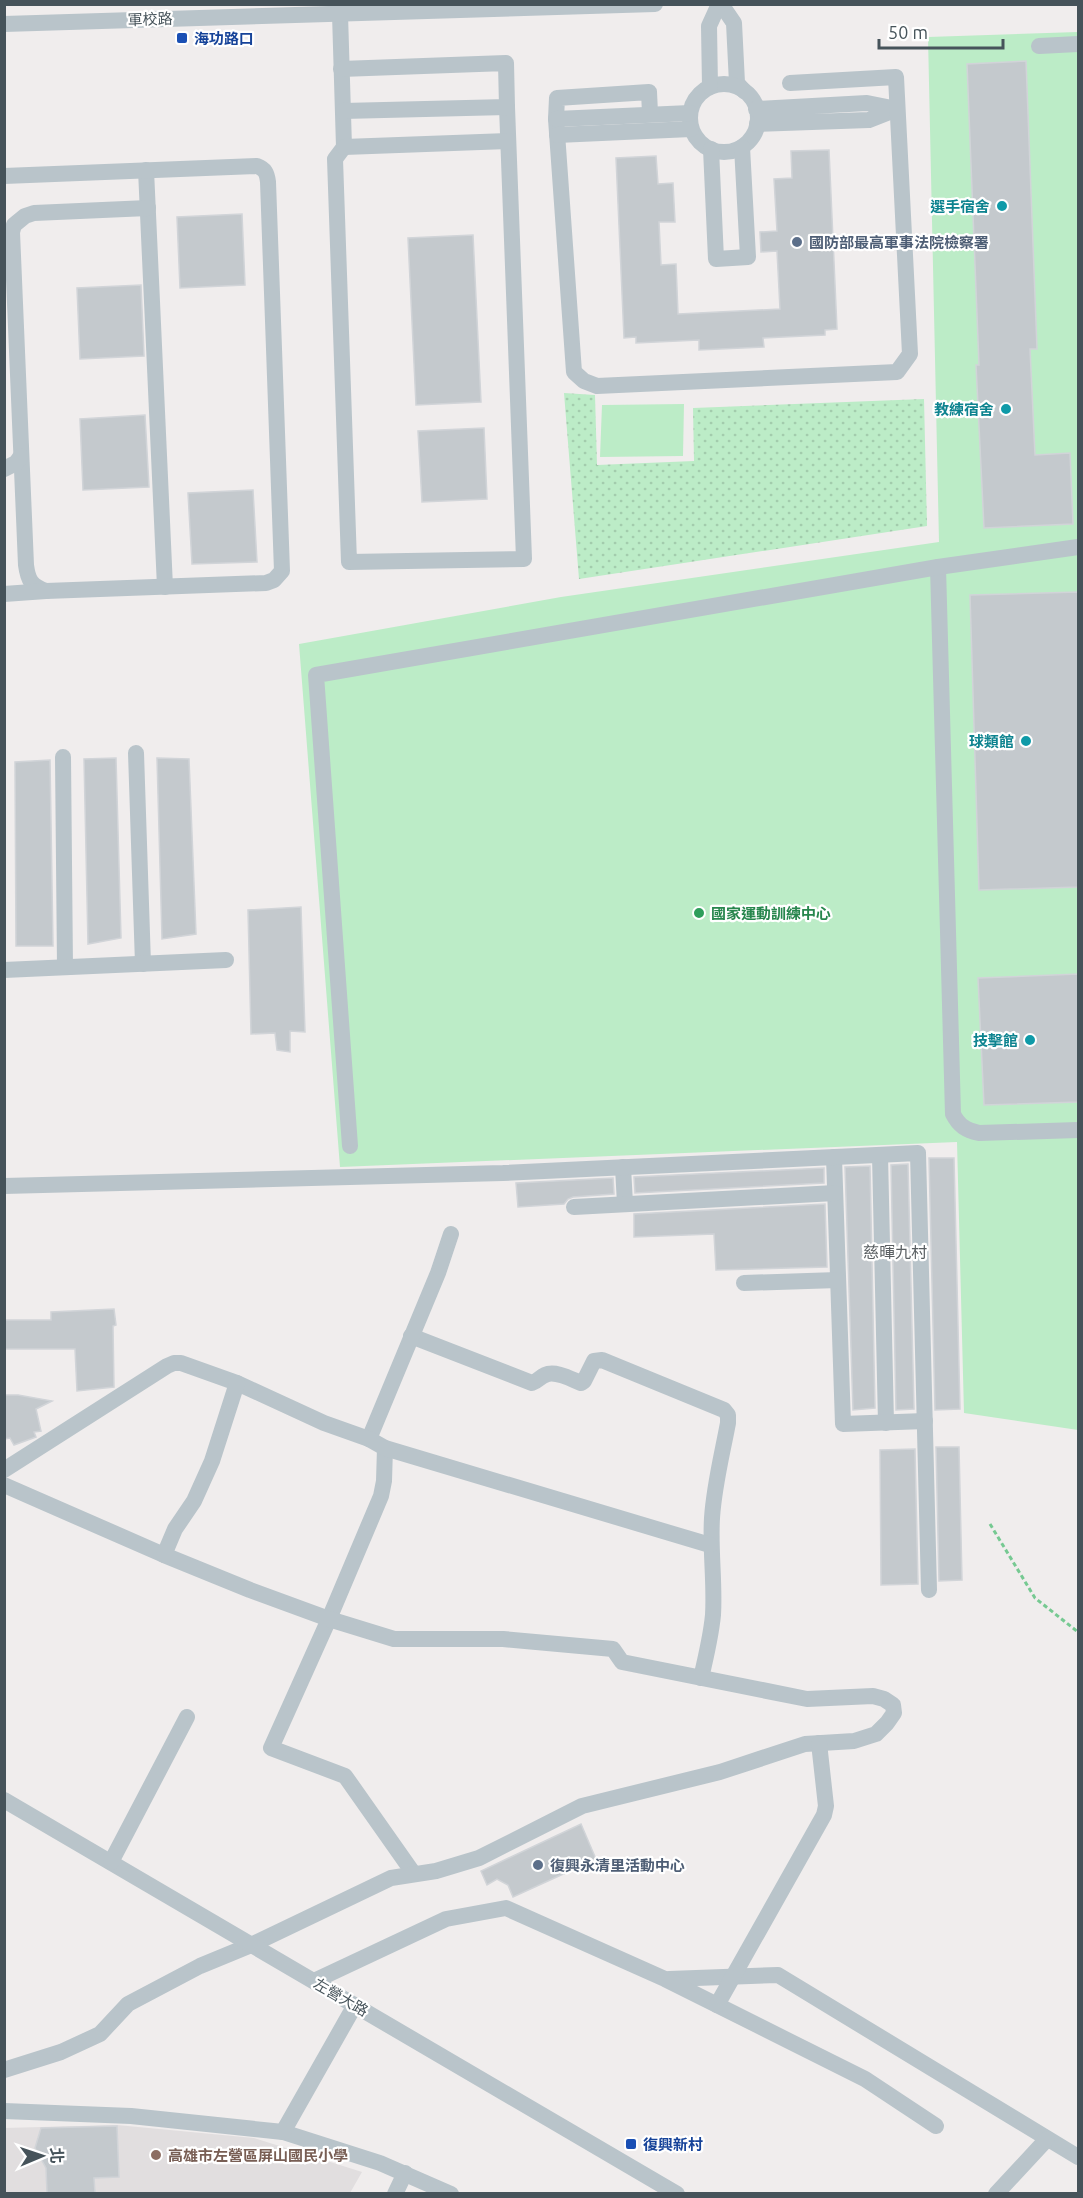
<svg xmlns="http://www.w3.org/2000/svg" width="1083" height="2198" font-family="Ubuntu,'Noto Sans TC',sans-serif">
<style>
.education{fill:#e1dedf}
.grass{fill:url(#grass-dots)}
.pitch{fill:#bcecc7}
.building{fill:#c4c9cd;stroke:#d1d4d8;stroke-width:1.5}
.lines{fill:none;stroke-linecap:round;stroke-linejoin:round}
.path{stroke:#76c992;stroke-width:3;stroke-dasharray:4.5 3;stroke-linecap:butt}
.minor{stroke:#b9c4ca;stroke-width:16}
.transit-dot{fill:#1a4fb4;stroke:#fff;stroke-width:2}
.culture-dot{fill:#0f9aa8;stroke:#fff;stroke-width:2}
.service-dot{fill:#5c6f8a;stroke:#fff;stroke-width:2}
.leisure-dot{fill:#2e9e5b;stroke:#fff;stroke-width:2}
.education-dot{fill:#8d6e63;stroke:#fff;stroke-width:2}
.labels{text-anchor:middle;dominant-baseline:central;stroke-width:4.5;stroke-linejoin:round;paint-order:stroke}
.street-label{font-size:15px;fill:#46535a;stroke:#fff}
.transit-label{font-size:15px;font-weight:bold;fill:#164399;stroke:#fff;text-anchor:start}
.culture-label{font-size:15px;font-weight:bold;fill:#0d838f;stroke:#fff;text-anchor:end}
.service-label{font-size:15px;font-weight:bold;fill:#4e5e75;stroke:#fff;text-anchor:start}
.leisure-label{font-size:15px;font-weight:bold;fill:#27864d;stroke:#fff;text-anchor:start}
.education-label{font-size:15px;font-weight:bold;fill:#785e54;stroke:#fff;text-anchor:start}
.neighbourhood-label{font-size:16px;fill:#5a5f62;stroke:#fff}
</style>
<defs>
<pattern id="grass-dots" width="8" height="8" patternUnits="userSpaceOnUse" patternTransform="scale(1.5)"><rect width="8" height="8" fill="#bcecc7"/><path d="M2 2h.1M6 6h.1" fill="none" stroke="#a3ccad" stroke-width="1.8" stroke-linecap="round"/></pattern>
</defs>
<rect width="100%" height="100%" fill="#f0eded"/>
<path class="education" d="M 117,2125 L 254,2138 L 362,2172 L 350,2193 L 5,2193 L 4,2128 Z"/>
<path class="grass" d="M 564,393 L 595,395 L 597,465 L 694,461 L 693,408 L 924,399 L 927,526 L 579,579 Z"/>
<g class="pitch">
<path d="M 1078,32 L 1078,1430 L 964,1413 L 957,1142 L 340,1167 L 299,644 L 561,597 L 939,542 L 928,37 Z"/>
<path d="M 684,404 L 683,456 L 600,457 L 602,405 Z"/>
</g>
<g class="building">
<path d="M 1026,61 L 1037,349 L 1030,349 L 1035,455 L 1070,453 L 1073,524 L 984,528 L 976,365 L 979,365 L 967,64 Z"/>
<path d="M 829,150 L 837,329 L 825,330 L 825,335 L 763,338 L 764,347 L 699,350 L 699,340 L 636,343 L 636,337 L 624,338 L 616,158 L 656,156 L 658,184 L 673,183 L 675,222 L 659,222 L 661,265 L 676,264 L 678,314 L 780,309 L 777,251 L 761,252 L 760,232 L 777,231 L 774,179 L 792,178 L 791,151 Z"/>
<path d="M 242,214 L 245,285 L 180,288 L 177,217 Z"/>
<path d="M 473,235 L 481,402 L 416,405 L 408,238 Z"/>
<path d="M 141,285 L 144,356 L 80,359 L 77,288 Z"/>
<path d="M 145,415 L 149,487 L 83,490 L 80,419 Z"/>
<path d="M 484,428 L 487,499 L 422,502 L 418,431 Z"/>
<path d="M 253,490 L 257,562 L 192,564 L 188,493 Z"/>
<path d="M 1078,592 L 1078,887 L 979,890 L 970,595 Z"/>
<path d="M 116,758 L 121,938 L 88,944 L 84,759 Z"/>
<path d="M 157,758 L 189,759 L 196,934 L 162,939 Z"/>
<path d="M 50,760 L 53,946 L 16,946 L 15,762 Z"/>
<path d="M 301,907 L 305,1032 L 290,1031 L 290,1052 L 277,1050 L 275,1033 L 251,1034 L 248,910 Z"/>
<path d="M 1078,974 L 1078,1102 L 984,1105 L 978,978 Z"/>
<path d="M 929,1158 L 954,1158 L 960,1409 L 935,1410 Z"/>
<path d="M 908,1164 L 914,1409 L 896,1410 L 891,1165 Z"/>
<path d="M 870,1166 L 875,1408 L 853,1410 L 845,1167 Z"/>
<path d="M 824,1168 L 824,1183 L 635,1193 L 634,1177 Z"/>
<path d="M 613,1178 L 614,1194 L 573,1197 L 568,1199 L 564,1204 L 518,1207 L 516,1183 Z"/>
<path d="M 825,1204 L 827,1267 L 716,1270 L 714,1234 L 634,1237 L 634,1214 Z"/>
<path d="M 114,1309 L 116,1325 L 113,1326 L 114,1387 L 77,1391 L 75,1349 L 4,1349 L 4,1320 L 51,1320 L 51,1312 Z"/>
<path d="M 4,1395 L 18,1395 L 52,1401 L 36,1409 L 41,1431 L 34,1432 L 36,1437 L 14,1445 L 10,1438 L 4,1439 Z"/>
<path d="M 936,1447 L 959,1447 L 962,1580 L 939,1581 Z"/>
<path d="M 915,1449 L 918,1584 L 881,1585 L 880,1450 Z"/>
<path d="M 581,1824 L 596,1859 L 513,1897 L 508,1885 L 497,1879 L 487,1885 L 481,1871 Z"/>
<path d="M 117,2126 L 119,2177 L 94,2178 L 95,2193 L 47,2193 L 46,2168 L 35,2148 L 41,2128 Z"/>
</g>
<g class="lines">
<path class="path" d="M 990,1524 L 1035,1598 L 1078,1632"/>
<g class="minor">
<path d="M 721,4 L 734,23 L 737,83 L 744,91"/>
<path d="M 340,14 L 344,147 L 335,159 L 349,562 L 524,559 L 507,107"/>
<path d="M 4,24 L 655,4"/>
<path d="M 1039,46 L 1078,44"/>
<path d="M 341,69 L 506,63 L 507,107 L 343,111"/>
<circle cx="724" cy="118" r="34"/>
<path d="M 710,87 L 709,26 L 719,4"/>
<path d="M 756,109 L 867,103 L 897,109 L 869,120 L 757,124"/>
<path d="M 650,113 L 649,92 L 557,98 L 556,119 L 574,372 L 584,381 L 597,386 L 897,372 L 910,354 L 896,77 L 790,83"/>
<path d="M 556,119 L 690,113"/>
<path d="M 557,135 L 691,129"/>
<path d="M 344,147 L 508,141"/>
<path d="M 711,149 L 716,259 L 748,257 L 742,147"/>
<path d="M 146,170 L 165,587"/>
<path d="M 4,176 L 257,166 C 265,169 267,173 268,182 L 282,571 L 274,580 L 266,583 L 46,591 C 31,586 28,580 26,565 L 12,232 L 14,225 L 25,216 L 34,213 L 148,208"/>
<path d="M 4,469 L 16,463 L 21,456"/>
<path d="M 938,567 L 953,1114 C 959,1126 966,1130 979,1133 L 1078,1130"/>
<path d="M 4,594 L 46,591"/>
<path d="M 136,753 L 143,964"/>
<path d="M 63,757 L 65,967"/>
<path d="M 4,970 L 226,960"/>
<path d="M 350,1146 L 316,675 L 938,567 L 1078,547"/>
<path d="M 880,1155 L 886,1423"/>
<path d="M 834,1157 L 843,1424 L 925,1421"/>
<path d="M 623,1167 L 625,1204"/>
<path d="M 4,1186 L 503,1173 L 918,1153 L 929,1590"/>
<path d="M 574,1207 L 835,1193"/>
<path d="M 744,1283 L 838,1280"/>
<path d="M 411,1336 L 532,1383 C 538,1381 540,1377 545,1375 C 555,1370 571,1379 581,1383 L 584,1381 L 594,1361 L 602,1360 L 724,1410 L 728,1415 L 728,1423 C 722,1455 714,1486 712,1518 C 710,1550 715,1583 713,1615 C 711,1636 706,1657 701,1678"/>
<path d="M 369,1439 L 438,1273 L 451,1234"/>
<path d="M 385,1448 L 384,1481 L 381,1496 L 329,1619 L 271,1748 L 345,1776 L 414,1874"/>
<path d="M 4,1470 L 167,1366 L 174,1363 L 181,1363 L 237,1383 L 324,1423 L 369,1439 L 385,1448 L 710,1545"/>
<path d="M 4,1485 L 164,1555 L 250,1590 L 329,1619 L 394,1639 L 503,1639 L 613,1649 L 622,1662 L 807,1699 L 873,1696 L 884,1699 L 893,1705 L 894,1713 L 887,1723 L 876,1734 L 854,1741 L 805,1744 L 720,1772 L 582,1806 L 479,1858 L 436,1871 L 391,1878 L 251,1945 L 200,1966 L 128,2004 L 100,2034 L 61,2052 L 4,2070"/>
<path d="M 164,1555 L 175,1529 L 194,1501 L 212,1461 L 237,1383"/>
<path d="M 4,1800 L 677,2194"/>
<path d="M 111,1862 L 187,1717"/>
<path d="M 669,1979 L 778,1975 L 1078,2157"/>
<path d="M 314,1981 L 446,1919 L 506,1908 L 665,1979 L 865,2079 L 936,2126"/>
<path d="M 717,2005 L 824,1815 L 826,1806 L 819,1743"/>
<path d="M 4,2111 L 131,2116 L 283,2132 L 380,2163 L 451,2194"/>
<path d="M 283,2132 L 355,2005"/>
<path d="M 395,2194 L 405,2173"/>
<path d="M 996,2194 L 1047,2139"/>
</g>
</g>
<g class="transit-dot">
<rect x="176" y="32" width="12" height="12" rx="3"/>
<rect x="625" y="2138" width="12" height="12" rx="3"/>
</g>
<g class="culture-dot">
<circle cx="1002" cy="206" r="6"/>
<circle cx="1006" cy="409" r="6"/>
<circle cx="1026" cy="741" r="6"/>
<circle cx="1030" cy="1040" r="6"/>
</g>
<g class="service-dot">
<circle cx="797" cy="242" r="6"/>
<circle cx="538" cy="1865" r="6"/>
</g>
<circle class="leisure-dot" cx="699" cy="913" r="6"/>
<circle class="education-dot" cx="156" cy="2155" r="6"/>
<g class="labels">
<g class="street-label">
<text transform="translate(150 19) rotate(-2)">軍校路</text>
<text transform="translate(341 1997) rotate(30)">左營大路</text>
</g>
<g class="transit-label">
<text x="194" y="38">海功路口</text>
<text x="643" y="2144">復興新村</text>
</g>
<g class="culture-label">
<text x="990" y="206">選手宿舍</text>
<text x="994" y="409">教練宿舍</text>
<text x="1014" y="741">球類館</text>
<text x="1018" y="1040">技擊館</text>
</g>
<g class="service-label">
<text x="809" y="242">國防部最高軍事法院檢察署</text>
<text x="550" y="1865">復興永清里活動中心</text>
</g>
<g class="leisure-label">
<text x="711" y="913">國家運動訓練中心</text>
</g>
<g class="education-label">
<text x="168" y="2155">高雄市左營區屏山國民小學</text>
</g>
<g class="neighbourhood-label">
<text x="895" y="1252">慈暉九村</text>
</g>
</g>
<rect width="1083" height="2198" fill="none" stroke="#46535a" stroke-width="12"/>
<g transform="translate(42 2156) rotate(88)" stroke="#ffffff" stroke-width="4.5" paint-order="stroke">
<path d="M0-4.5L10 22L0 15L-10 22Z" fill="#46535a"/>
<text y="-9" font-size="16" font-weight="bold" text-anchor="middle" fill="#46535a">北</text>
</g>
<path d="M879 39v9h124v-9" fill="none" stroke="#46535a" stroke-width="3"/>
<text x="888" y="39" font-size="18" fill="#46535a" stroke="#ffffff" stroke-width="4.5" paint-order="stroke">50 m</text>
</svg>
